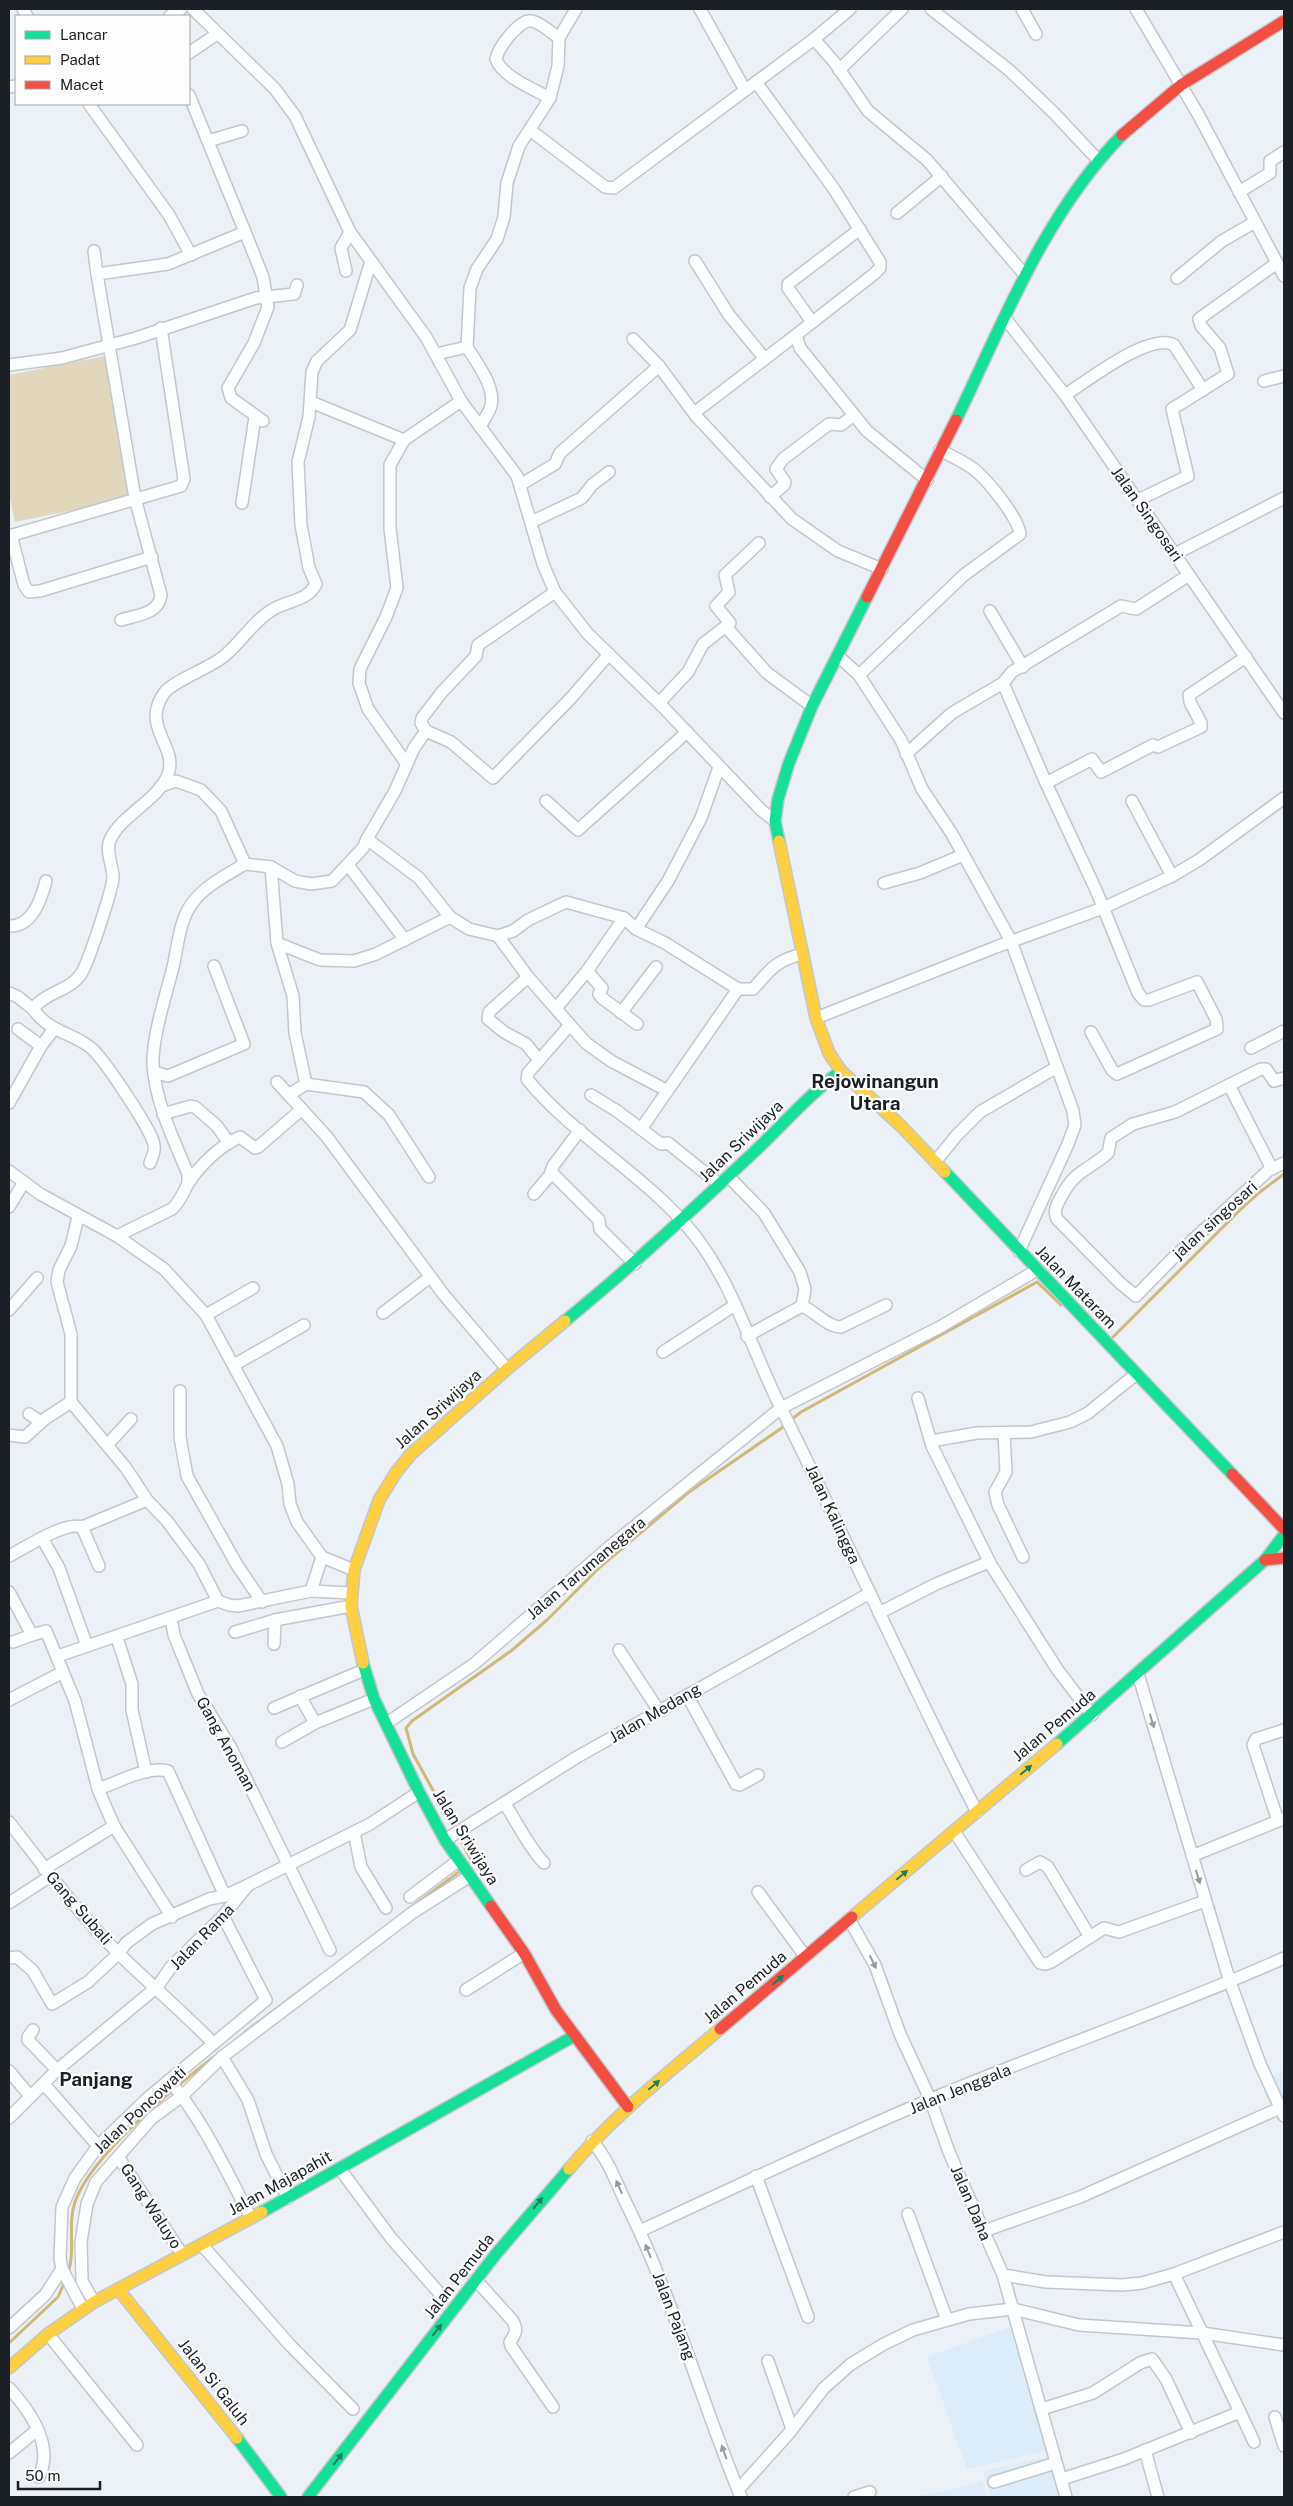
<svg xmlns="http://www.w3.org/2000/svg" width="1293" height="2506" font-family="'Public Sans',sans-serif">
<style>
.built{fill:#ddecf9}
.green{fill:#e1d7bc}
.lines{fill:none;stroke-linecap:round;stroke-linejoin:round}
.stream{stroke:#d2b877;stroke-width:3}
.street-casing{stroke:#c1c7cd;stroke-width:14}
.fast-casing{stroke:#c1c7cd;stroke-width:14}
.slow-casing{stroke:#c1c7cd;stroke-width:14}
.jam-casing{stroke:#c1c7cd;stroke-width:14}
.street{stroke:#fcfdfe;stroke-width:11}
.fast{stroke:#16e098;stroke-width:11}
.slow{stroke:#ffcf43;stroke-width:11}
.jam{stroke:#f24e42;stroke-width:11}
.oneway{fill:#969a9c}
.oneway2{fill:#18805e}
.labels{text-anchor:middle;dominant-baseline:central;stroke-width:4.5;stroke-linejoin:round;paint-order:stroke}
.street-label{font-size:16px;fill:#1a2025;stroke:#fdfdfd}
.quarter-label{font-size:19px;font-weight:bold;fill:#1a2025;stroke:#fdfdfd}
</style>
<rect width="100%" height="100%" fill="#ebf1f7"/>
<g class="built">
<path d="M 1284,2070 L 1284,2102 L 1272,2076 Z"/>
<path d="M 1013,2326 L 1047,2451 L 967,2469 L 927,2357 Z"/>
<path d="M 1051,2456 L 1060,2497 L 991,2497 L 983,2471 Z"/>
<path d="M 982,2481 L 987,2497 L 918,2496 L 950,2490 Z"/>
</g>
<path class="green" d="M 104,356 L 133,498 L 15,522 L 9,494 L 9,375 Z"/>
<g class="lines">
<g class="stream">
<path d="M 1110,1340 L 1241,1209 L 1260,1192 L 1284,1174"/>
<path d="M 791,1420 L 801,1412 L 1037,1282 L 1061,1305"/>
<path d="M 455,1830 L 413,1754 L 406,1728 L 412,1721 L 511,1651 L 547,1620 L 600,1567 L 689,1492 L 786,1425"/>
<path d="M 458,1835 L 472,1861 L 467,1865"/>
<path d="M 417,1903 L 460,1871"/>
<path d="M 245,2032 L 316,1979"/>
<path d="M 68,2273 C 76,2251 67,2225 75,2202 C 91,2155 178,2084 219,2053"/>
<path d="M 9,2343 L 58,2297 L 65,2281"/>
</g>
<g class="street-casing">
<g id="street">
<path d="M 23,9 L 27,16"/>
<path d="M 193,9 L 275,89 L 295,116 L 350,232 L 426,337 L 461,401 L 517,476 L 543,564 L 555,592 L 588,634 L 663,707 L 761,810 L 775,821"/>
<path d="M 700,9 L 745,90"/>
<path d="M 931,9 L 1009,70 L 1054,113 L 1098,160"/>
<path d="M 1022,9 L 1036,34"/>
<path d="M 1136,9 L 1198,114 L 1284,276"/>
<path d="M 170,16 L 181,9"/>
<path d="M 814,39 L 835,63 L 868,111 L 927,160 L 1024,274"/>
<path d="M 189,53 L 217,34"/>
<path d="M 839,70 L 902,9"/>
<path d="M 756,82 L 834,189 L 880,262 L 880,268 L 874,274 L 796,335 L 800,348 L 867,431 L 927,480"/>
<path d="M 9,87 L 16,86"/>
<path d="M 550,98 C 535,90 501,76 496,59 C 498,48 520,18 532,21 C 541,23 552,33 559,38"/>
<path d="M 89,104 L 169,215 L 191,255"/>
<path d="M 530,130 L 605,187 L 614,188 L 814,39 L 850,9"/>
<path d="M 208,141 L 242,131"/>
<path d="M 1239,192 L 1270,173 L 1270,161 L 1284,152"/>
<path d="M 897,213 L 942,176"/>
<path d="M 245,232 L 263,277 L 268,307 L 254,343 L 228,388 L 231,398 L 263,421"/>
<path d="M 94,251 L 97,274"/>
<path d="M 695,261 L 729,315 L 765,359"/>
<path d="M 346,271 L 341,248 L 350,232"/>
<path d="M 1177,278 L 1222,241 L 1255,222"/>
<path d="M 1005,318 L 1065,395 L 1284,713"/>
<path d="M 812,322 L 788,288 L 788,284 L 860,229"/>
<path d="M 633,339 L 659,366"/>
<path d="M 467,347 C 476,362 496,387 491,406 C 489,413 483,421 480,427"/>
<path d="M 436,354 L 467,347 L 470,288 L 477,269 L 497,239 L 504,217 L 507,183 L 519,146 L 550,98 L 558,66 L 559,38 L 576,9"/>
<path d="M 9,365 L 62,358 L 136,338 L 256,298 L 294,294 L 297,285"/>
<path d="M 1264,381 L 1284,376"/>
<path d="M 1065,395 C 1087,381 1151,331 1174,345 L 1203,390"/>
<path d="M 311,402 L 404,440"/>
<path d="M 694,413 L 796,335"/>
<path d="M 520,485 L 555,464 L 560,453 L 659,366 L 696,416 L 792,519 L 838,551 L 882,569"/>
<path d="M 770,497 L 784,485 L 785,482 L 776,469 L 783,459 L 829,424 L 841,425 L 854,415"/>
<path d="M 1138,500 L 1188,476 L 1172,409 L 1228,374 L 1220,348 L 1201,326 L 1199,319 L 1277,263"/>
<path d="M 242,503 L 255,417"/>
<path d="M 531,522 L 582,498 L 592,485 L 609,472"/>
<path d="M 11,535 L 24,585 L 29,592 L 40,591 L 152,557"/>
<path d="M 9,536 L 181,486 L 184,479 L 161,328"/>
<path d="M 1175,554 L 1284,498"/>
<path d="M 990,611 L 1023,667"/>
<path d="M 121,620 C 137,615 159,614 161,595 L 135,498 L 97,274 L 168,264 L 245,232 L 189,95"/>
<path d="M 726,627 L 767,673 L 812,706"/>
<path d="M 609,654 L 571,698 L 493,778 L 451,742 L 426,731 L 414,748 L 395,791 L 367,839 L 419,878 L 450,917 L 469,929 L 498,936 L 513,931 L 528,920 L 566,902 L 624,918 L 636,929 L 665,943 L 738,989 L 641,1129"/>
<path d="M 838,656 L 859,675 L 901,740 L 922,789 L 952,834 L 1011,941 L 1073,1111 L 1075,1125 L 1068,1144 L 1019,1251"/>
<path d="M 859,675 L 964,575 L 1020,534 C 1018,517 988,481 975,470 C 965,462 951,456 940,450"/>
<path d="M 1003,683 L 1046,783 L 1096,890 L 1138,993 L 1144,1000 L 1149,1000 L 1197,982 L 1216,1019 L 1217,1029 L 1117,1074 L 1112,1070 L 1091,1032"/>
<path d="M 659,703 L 688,672 L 703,644 L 730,623 L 716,606 L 729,592 L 725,575 L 759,543"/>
<path d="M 426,731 L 421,723 L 422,718 L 442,692 L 476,656 L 478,645 L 555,592"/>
<path d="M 906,754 L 952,713 L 1003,683 L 1012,672 L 1121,606 L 1136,609 L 1189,575"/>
<path d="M 406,763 L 368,709 L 359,683 L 360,669 L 386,617 L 397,588 L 390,528 L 390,465 L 404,440 L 461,401"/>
<path d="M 1046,783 L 1092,759 L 1101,772 L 1153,745 L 1158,747 L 1201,727 L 1201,723 L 1190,702 L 1189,695 L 1246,657"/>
<path d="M 161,786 L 176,781 L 201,790 L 221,811 L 245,864"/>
<path d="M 546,801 L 578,830 L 687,732"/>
<path d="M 1132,801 L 1172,876"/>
<path d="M 348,865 L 405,940"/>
<path d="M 271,867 L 277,943 L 320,960 L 354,961 L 376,954 L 450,917"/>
<path d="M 884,883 L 920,873 L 963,855"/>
<path d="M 9,926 C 32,927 41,900 46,881"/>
<path d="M 636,929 L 668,881 L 701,818 L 719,767"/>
<path d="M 498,936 L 528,977 L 586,1043 L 611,1061 L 666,1090"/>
<path d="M 277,943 L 293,996 L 295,1033 L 306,1084 L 290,1094"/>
<path d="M 587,971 L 602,988 L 599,994 L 602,998 L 637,1024"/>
<path d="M 528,977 L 489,1012 L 488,1019 L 504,1032 L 526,1044 L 539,1060"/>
<path d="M 738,989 L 753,989 C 770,970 775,961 802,954"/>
<path d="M 9,993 L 18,997 L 33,1009"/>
<path d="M 557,1007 L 587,971 L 624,918"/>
<path d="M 621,1013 L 656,967"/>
<path d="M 816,1018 L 996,947 L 1103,908 L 1172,876 L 1199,860 L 1284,798"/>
<path d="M 569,1026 L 528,1073 L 527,1079 C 576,1140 659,1182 704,1248 C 737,1296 755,1357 782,1410 C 848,1543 908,1679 977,1812"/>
<path d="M 18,1029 L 41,1046"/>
<path d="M 1251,1048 L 1284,1031"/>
<path d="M 154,1072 L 168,1076 L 244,1044 L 214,966"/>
<path d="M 1284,1078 L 1274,1081 L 1266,1069 L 1261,1069 L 1175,1112 L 1133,1124 L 1111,1138 L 1108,1153 C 1086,1172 1076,1169 1061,1197 C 1057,1205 1053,1210 1057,1219 L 1120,1283 L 1136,1296 L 1171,1260 L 1244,1193 L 1269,1170 L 1284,1163"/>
<path d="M 277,1082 L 327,1137 L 444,1295 L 507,1369"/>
<path d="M 306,1084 L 364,1092 L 389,1115 L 429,1177"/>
<path d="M 1229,1085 L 1272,1169"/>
<path d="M 591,1095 L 617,1111 L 661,1144 L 668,1143 L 719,1184"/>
<path d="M 9,1103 L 41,1046 L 54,1029"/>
<path d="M 163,1114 L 191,1106 L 195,1107 L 217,1126 L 229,1143"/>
<path d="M 935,1162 L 957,1135 L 980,1112 L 1057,1067"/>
<path d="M 150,1163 C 153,1155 156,1149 153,1141 C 147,1124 103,1057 90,1047 C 70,1032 49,1032 33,1009 C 45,992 70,991 81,974 C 88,964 113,888 113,877 C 113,866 105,851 110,840 C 121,814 162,799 169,771 C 176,745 140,725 165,692 C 174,681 209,668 223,657 C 241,643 252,622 272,610 C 287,600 307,602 316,584 L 309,568 L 301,525 L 298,462 L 309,417 L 312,372 L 317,361 L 350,330 L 371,261"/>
<path d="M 9,1171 L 40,1194 L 117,1236 L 164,1269 L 206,1315 L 277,1446 L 288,1484 L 290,1504 L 297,1522 L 322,1557 L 354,1570"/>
<path d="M 551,1172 L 599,1220 L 600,1229 L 635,1264"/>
<path d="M 728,1176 L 764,1213 L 800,1272 L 805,1289 L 802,1306"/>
<path d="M 188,1183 L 188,1174 C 173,1138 156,1104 153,1065 C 152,1037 166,995 173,967 C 178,946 179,920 193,902 C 205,886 228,874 245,864 L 271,867 L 295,881 L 311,884 L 332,881 L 363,848 L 367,839"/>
<path d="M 534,1194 L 550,1175 L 553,1166 L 580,1130"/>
<path d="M 9,1207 L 24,1182"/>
<path d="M 78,1217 L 71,1246 L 59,1270 L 57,1282 L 71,1334 L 71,1402 L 126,1468 L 147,1500 L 167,1521 L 199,1564 L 218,1601"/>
<path d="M 117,1236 L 172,1209 C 181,1201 183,1192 189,1182 C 201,1164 221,1145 240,1137 L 255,1148 L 258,1147 L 302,1109"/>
<path d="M 9,1310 L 37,1278"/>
<path d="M 383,1313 L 430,1277"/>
<path d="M 206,1315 L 253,1288"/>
<path d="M 747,1336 L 802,1306 C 815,1311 827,1327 841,1327 L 886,1305"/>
<path d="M 663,1352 L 735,1305"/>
<path d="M 234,1365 L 304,1325"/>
<path d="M 180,1391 L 180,1437 L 187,1476 L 237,1565 L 262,1602"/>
<path d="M 918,1398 L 932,1446 L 991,1565 L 1057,1669 L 1092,1715"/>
<path d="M 29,1414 L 41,1422"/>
<path d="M 1004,1433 L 1006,1472 L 995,1492 L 998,1505 L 1023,1557"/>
<path d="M 9,1435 L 25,1437 L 46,1418 L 71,1402"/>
<path d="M 931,1441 L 977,1433 L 1031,1432 L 1070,1422 L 1088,1413 L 1135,1375"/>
<path d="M 108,1444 L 131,1419"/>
<path d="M 82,1527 L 99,1566"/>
<path d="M 42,1538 L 59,1568 L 87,1646"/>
<path d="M 9,1556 C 25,1548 65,1521 82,1527 L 147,1500"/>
<path d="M 311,1591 L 351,1593"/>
<path d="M 9,1592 L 32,1635 L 46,1631 L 75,1701 L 98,1789 L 114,1826 L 172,1917"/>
<path d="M 879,1613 L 936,1584 L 989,1562"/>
<path d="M 171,1618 L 174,1635 L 198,1694 L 231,1748 L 330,1950"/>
<path d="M 235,1632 L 275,1620 L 351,1606"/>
<path d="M 117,1638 L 132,1684 L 132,1710 L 146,1772"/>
<path d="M 13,1642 L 32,1635"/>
<path d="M 274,1644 L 275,1620"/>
<path d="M 619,1650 L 659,1711"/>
<path d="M 58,1656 L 218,1601 L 229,1605 L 238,1606 L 311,1591 L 322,1557"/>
<path d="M 1138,1674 L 1230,1982 L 1260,2064 L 1284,2116"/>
<path d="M 687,1695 L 736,1784 L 740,1785 L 758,1775"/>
<path d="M 300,1696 L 315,1723"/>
<path d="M 9,1700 L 63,1672"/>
<path d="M 274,1708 L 364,1670"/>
<path d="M 387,1723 L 474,1664 L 614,1543 L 781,1408 L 940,1327 L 1037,1270"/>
<path d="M 282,1742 L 315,1723 L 374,1699"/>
<path d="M 98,1789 C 119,1782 146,1766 168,1771 L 225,1896"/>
<path d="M 505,1804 C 518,1824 528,1846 544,1863"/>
<path d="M 1278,1821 L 1253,1745 L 1256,1739 L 1284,1730"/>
<path d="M 9,1822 C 44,1867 78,1913 119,1954 C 150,1984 183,2012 213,2043"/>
<path d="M 954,1831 L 1040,1963 L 1046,1964 L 1051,1962 L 1104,1928 L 1119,1932 L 1205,1901"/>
<path d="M 354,1832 L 361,1867 L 386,1908"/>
<path d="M 445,1840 L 577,1757 L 870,1593"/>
<path d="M 1192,1856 L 1283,1819"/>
<path d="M 44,1869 L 114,1826"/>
<path d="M 1026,1870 L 1040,1862 L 1048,1867 L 1090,1937"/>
<path d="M 758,1892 L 805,1956"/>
<path d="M 410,1897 L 459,1860"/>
<path d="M 9,1903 L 49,1877"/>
<path d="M 849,1919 L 875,1965 L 900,2034 L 930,2099 L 949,2152 L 1003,2275 L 1066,2497"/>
<path d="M 9,1958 L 17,1957 L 33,1971 L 52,2004 L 88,1982 L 119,1953 L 126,1943 L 152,1924 L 209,1899 L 225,1896 L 246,1886"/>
<path d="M 466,1990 L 524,1953"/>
<path d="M 33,2030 L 28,2037 L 28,2040 L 57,2070"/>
<path d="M 222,2057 L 248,2100 L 266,2154 L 288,2198"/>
<path d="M 9,2071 L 30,2096"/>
<path d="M 169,2080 C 203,2120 227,2172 251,2218"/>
<path d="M 44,2084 L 98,2146"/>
<path d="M 9,2118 L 57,2070 L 157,1987 L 171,1967 L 223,1916 L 248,1885 L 370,1824 L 419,1792"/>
<path d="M 592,2141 C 609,2160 617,2185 628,2207 C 674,2300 701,2402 741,2497"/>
<path d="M 119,2158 L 182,2254"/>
<path d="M 340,2169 L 391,2238 L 441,2295"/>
<path d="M 756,2176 L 808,2317"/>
<path d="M 908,2214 L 947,2320"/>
<path d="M 640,2231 C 736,2186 832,2141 929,2100 C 1047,2050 1168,2010 1284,1958"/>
<path d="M 984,2231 L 1080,2197 L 1280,2108"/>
<path d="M 202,2245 L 289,2344 L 353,2409"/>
<path d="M 1003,2275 L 1046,2282 L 1122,2285 L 1142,2283 L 1174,2274 L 1284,2232"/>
<path d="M 476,2280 L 512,2320 C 518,2329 516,2333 510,2342 L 511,2346 L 553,2407"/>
<path d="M 94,2302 L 82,2281 L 81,2242 L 87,2204 L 96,2182 L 152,2118 L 182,2096 L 222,2057 L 412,1913 L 470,1876"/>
<path d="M 83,2309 L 62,2269 L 60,2258 L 62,2207 L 75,2178 L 98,2146 L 148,2098 L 266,2000 L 223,1916"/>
<path d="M 9,2328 L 45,2295 L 62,2269"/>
<path d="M 48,2334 L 137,2445"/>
<path d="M 768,2361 L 792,2429"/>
<path d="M 9,2388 C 30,2411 54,2446 39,2477"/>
<path d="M 1042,2409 L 1093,2393 L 1140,2363 L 1152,2359 L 1166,2379 L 1191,2433"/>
<path d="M 1240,2412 L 1254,2442"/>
<path d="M 1275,2417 L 1284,2446"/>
<path d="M 1145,2450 L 1158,2497"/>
<path d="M 9,2453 L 37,2430"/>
<path d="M 1062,2479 L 1124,2459 L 1240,2412 L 1174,2274"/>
<path d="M 994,2482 L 1056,2463"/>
<path d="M 738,2490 L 790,2432 L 824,2388 L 851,2364 L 884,2344 L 913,2330 L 969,2314 L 1013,2309 L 1079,2325 L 1202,2333 L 1284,2345"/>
<path d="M 854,2497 L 870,2492"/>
</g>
</g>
<g class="fast-casing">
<g id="fast">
<path d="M 956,420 C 1004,321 1044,215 1122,135"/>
<path d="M 779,841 L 775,821 L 778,799 L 789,763 L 812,706 L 867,597"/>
<path d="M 945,1172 L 1232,1474"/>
<path d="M 565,1321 C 630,1268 691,1211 752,1154 C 782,1126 808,1095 841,1071"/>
<path d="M 363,1663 L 374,1699 L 419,1792 L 445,1840 L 491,1906"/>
<path d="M 1057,1744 L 1265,1560 L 1284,1535"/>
<path d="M 262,2212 L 574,2036"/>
<path d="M 237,2438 L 281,2497"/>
<path d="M 308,2497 L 496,2254 L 569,2169"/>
</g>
</g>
<g class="slow-casing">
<g id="slow">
<path d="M 779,841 L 816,1018 L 829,1053 L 841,1071 L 901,1126 L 945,1172"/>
<path d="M 363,1663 L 351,1606 L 354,1570 L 379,1500 L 397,1471 L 411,1454 L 507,1369 L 565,1321"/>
<path d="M 852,1917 L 1057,1744"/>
<path d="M 569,2169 C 613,2116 668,2073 720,2029"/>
<path d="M 118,2289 L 237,2438"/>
<path d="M 9,2368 L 48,2334 L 94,2302 L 262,2212"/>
</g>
</g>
<g class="jam-casing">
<g id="jam">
<path d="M 1122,135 L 1181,85 L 1284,21"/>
<path d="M 867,597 L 956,420"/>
<path d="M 1232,1474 L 1284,1529"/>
<path d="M 1265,1560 L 1284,1558"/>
<path d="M 491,1906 L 524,1953 L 556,2010 L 628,2107"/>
<path d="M 720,2029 L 852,1917"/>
</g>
</g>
<use href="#street" class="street"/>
<use href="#fast" class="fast"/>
<use href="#slow" class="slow"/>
<use href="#jam" class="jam"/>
</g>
<defs><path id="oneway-solid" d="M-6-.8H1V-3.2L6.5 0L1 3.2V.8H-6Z" transform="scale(1.25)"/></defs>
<g class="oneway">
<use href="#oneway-solid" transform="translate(1152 1721) rotate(73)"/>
<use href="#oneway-solid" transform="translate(1198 1877) rotate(73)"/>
<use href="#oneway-solid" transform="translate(873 1962) rotate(64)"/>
<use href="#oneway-solid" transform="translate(619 2187) rotate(-114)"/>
<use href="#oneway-solid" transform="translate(648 2251) rotate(-112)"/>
<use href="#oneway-solid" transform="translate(724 2452) rotate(-110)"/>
</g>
<g class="oneway2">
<use href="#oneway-solid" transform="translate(1026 1770) rotate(-40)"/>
<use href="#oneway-solid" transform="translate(902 1875) rotate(-40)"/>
<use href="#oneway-solid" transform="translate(778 1980) rotate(-40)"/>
<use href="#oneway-solid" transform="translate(654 2085) rotate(-40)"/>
<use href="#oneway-solid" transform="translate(538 2203) rotate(-50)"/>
<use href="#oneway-solid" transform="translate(437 2330) rotate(-52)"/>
<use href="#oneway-solid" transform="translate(338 2459) rotate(-52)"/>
</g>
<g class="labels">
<g class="street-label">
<text transform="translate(1147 514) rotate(55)">Jalan Singosari</text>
<text transform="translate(741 1141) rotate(-44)">Jalan Sriwijaya</text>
<text transform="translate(1215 1220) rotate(-42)">jalan singosari</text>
<text transform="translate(1076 1287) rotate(46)">Jalan Mataram</text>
<text transform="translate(438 1409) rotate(-42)">Jalan Sriwijaya</text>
<text transform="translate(833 1514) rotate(65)">Jalan Kalingga</text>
<text transform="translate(586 1568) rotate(-40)">Jalan Tarumanegara</text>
<text transform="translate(655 1713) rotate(-30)">Jalan Medang</text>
<text transform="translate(1054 1725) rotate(-40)">Jalan Pemuda</text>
<text transform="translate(226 1744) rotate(61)">Gang Anoman</text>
<text transform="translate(466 1837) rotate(58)">Jalan Sriwijaya</text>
<text transform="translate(79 1908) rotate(49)">Gang Subali</text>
<text transform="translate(202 1937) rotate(-46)">Jalan Rama</text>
<text transform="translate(745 1987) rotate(-40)">Jalan Pemuda</text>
<text transform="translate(960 2089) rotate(-22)">Jalan Jenggala</text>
<text transform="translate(140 2110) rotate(-43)">Jalan Poncowati</text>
<text transform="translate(280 2183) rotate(-29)">Jalan Majapahit</text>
<text transform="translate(971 2203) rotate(67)">Jalan Daha</text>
<text transform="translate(151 2206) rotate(57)">Gang Waluyo</text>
<text transform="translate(459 2276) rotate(-52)">Jalan Pemuda</text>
<text transform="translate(674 2316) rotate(69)">Jalan Pajang</text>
<text transform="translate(214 2382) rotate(52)">Jalan Si Galuh</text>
</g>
<g class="quarter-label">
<text x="875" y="1081">Rejowinangun<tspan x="875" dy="22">Utara</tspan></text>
<text x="96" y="2079">Panjang</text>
</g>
</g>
<rect width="1293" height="2506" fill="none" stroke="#1a2025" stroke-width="20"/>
<rect x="15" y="15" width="175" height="90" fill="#fdfdfd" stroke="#a2a5a7"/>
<rect x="25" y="31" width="25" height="8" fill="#16e098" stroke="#a2a5a7"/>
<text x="60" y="40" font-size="15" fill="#1a2025">Lancar</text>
<rect x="25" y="56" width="25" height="8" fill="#ffcf43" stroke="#a2a5a7"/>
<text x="60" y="65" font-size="15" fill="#1a2025">Padat</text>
<rect x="25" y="81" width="25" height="8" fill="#f24e42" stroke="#a2a5a7"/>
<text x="60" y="90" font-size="15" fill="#1a2025">Macet</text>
<path d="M18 2481v8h82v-8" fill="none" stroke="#1a2025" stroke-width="2.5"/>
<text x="25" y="2481" font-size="15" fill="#1a2025" stroke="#fdfdfd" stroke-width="4" paint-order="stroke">50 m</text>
</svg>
